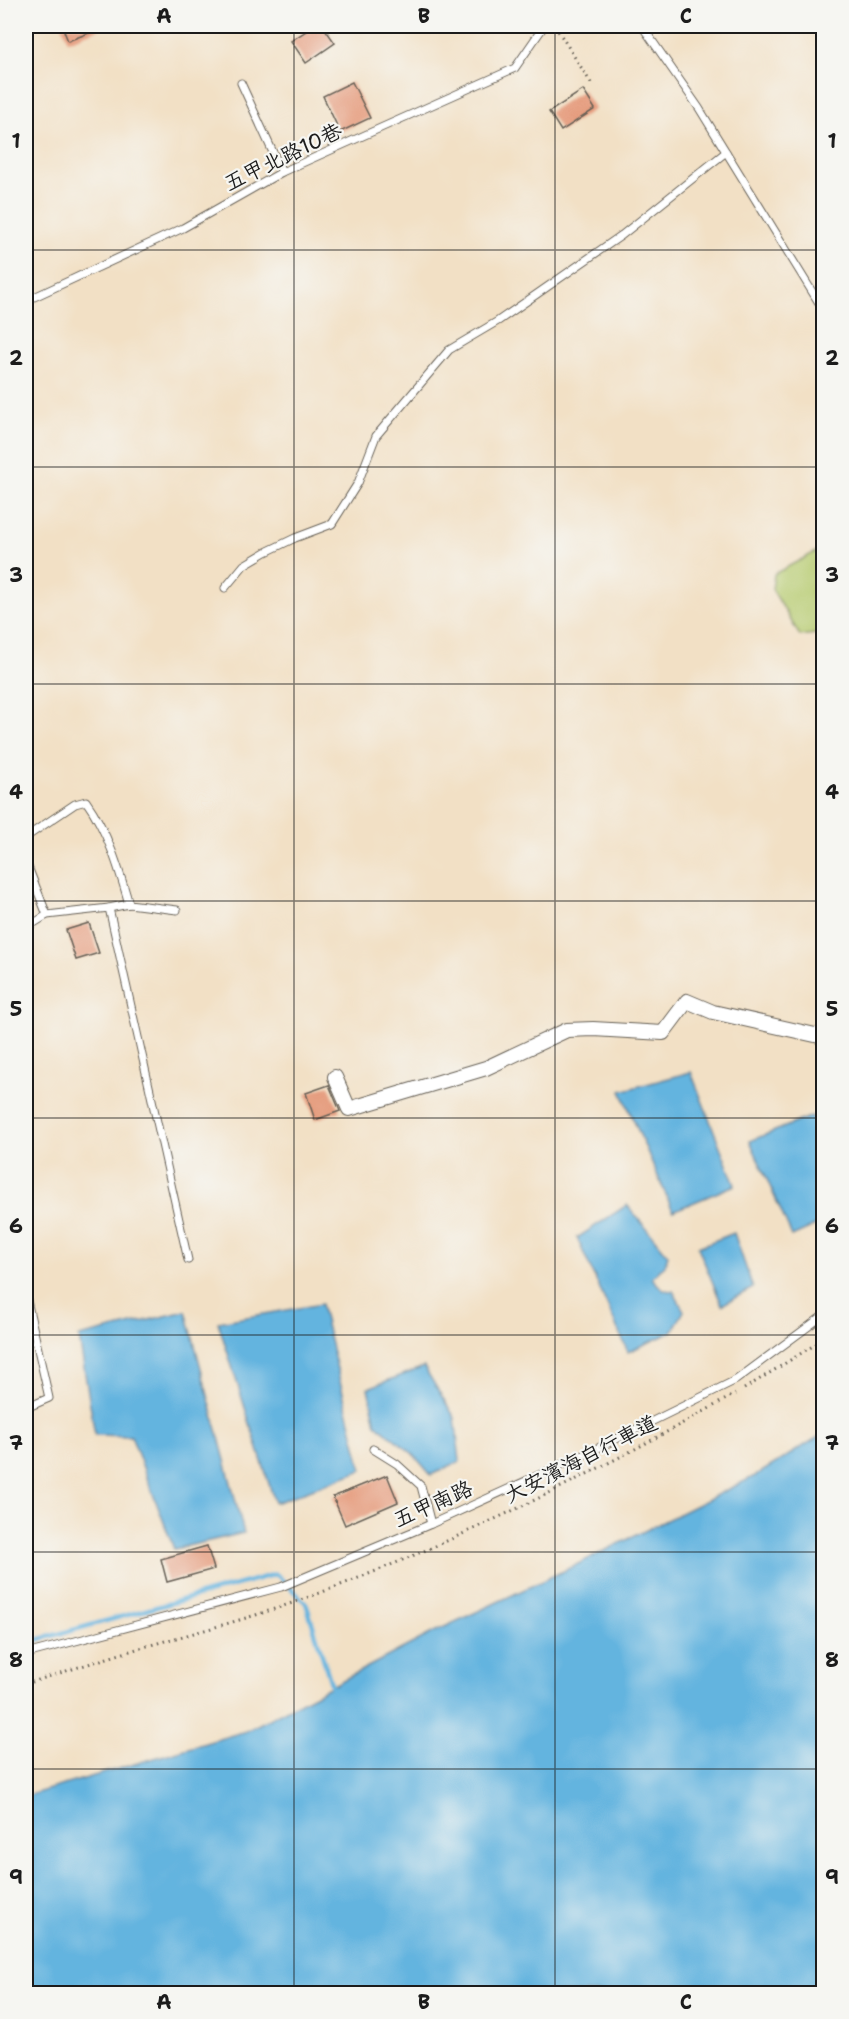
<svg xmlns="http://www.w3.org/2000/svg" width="849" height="2019" font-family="'Shantell Sans','LXGW WenKai TC',sans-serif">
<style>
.green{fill:#b6ca6e;stroke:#697345;stroke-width:1.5}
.water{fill:#64b4df;stroke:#40687e;stroke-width:1.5}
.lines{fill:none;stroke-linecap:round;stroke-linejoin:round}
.stream{stroke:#64b4df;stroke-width:4.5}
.building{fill:#e59a7a}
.service-casing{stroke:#676157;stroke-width:9}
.minor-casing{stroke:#676157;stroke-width:16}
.path{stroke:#676157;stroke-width:3;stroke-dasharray:1.5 4.5;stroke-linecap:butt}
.service{stroke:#fff;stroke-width:7}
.minor{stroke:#fff;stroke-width:14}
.grid{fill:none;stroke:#1c1c1c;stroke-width:1.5;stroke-opacity:0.55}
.labels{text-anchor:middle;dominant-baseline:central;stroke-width:4.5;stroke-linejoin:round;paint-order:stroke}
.street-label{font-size:21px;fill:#1c1c1c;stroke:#f6f6f2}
.neatline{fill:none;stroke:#1c1c1c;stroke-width:2}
.grid-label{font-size:20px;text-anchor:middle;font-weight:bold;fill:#1c1c1c}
</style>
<rect width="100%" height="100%" fill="#f6f6f2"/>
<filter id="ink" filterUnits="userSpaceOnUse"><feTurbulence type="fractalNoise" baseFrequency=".0167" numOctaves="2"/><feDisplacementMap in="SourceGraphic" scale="12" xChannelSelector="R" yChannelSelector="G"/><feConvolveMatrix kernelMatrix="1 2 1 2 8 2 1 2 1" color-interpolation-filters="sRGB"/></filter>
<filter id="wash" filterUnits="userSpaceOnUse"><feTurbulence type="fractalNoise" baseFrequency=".008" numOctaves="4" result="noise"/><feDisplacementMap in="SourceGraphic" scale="24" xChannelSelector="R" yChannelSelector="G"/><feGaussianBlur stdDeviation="1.35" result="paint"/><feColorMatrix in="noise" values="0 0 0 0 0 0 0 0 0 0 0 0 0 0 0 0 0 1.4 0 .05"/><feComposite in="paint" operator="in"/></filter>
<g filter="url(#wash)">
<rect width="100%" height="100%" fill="#f2e0c5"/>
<path class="green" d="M 823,548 L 823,633 L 800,636 L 772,589 L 774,574 Z"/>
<g class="water">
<path d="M 691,1072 L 735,1185 L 673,1211 L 621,1091 Z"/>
<path d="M 812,1116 L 823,1141 L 823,1222 L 792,1236 L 750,1141 Z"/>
<path d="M 627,1205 L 668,1255 L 665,1265 L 652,1278 L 663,1290 L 673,1291 L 684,1311 L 672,1332 L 628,1352 L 577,1238 Z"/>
<path d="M 734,1233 L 753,1288 L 722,1305 L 698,1247 Z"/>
<path d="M 321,1304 L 362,1470 L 275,1503 L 218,1322 Z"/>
<path d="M 186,1311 L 244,1533 L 174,1549 L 131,1436 L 95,1435 L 79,1337 Z"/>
<path d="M 424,1367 L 455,1418 L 460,1461 L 431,1475 L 413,1454 L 376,1424 L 368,1388 Z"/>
<path d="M 823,1434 L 823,1993 L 26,1993 L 26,1796 L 246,1731 L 436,1631 L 576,1565 L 755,1476 Z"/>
</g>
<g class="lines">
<path class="stream" d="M 26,1643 L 276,1574 L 306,1603 L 333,1690"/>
</g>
<g id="blocks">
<g class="building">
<path d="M 62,26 L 107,26 L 68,41 Z"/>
<path d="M 302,26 L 323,26 L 335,43 L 306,63 L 291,41 L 306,31 Z"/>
<path d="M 352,82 L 370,118 L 340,132 L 323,96 Z"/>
<path d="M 583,90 L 595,109 L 561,131 L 549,112 Z"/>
<path d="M 89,923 L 99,953 L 76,960 L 66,930 Z"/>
<path d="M 329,1085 L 340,1111 L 315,1120 L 306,1093 Z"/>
<path d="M 387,1475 L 398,1502 L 345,1525 L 333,1497 Z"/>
<path d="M 207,1546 L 214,1569 L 167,1582 L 161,1559 Z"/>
</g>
</g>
</g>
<g filter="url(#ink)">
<use href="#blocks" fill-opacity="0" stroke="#676157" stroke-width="1.5"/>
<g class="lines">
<g class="service-casing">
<g id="service">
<path d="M 642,26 L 699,108 L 824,311"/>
<path d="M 241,83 L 282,172"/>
<path d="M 26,307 L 32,298 L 183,228 L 282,172 L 515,68 L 544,26"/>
<path d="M 225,588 L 244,565 L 266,552 L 295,538 L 332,524 L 358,483 L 376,436 L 449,350 L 498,321 L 622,235 L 726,152"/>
<path d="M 26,837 L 75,804 L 86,801 C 108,832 119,869 129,904"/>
<path d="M 26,862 L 47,915"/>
<path d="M 109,908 L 129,904 L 177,910"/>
<path d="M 26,928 L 47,915 L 109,908 L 188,1260"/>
<path d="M 26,1296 L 49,1398 L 26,1408"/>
<path d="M 373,1449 L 397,1464 L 421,1486 L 431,1524"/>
<path d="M 26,1654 L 281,1587 L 431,1524 L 594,1450 L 736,1380 L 824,1315"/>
</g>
</g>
<g class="minor-casing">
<path id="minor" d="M 335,1077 L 349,1109 L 486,1068 L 567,1030 L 593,1029 L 663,1033 L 687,1001 L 713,1012 L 824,1037"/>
</g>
<g class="path">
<path d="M 555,26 L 591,83"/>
<path d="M 744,1389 L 824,1339"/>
<path d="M 26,1684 C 66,1671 106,1658 147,1646 C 197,1632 247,1619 295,1602 C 448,1547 594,1474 735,1394"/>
</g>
<use href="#service" class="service"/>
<use href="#minor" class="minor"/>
</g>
</g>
<path class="grid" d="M 294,26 L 294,1994M 555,26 L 555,1994M 26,250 L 824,250M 26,467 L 824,467M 26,684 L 824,684M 26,901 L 824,901M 26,1118 L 824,1118M 26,1335 L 824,1335M 26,1552 L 824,1552M 26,1769 L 824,1769"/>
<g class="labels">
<g class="street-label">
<text transform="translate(283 157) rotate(-26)">五甲北路10巷</text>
<text transform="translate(581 1459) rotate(-27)">大安濱海自行車道</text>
<text transform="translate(433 1504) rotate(-24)">五甲南路</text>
</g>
</g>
<rect width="849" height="2019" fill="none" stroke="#f6f6f2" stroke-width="66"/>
<rect x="33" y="33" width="783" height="1953" class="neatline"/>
<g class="grid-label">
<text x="164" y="23">A</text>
<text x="424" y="23">B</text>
<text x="686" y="23">C</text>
<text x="16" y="148">1</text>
<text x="832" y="148">1</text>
<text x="16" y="365">2</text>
<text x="832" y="365">2</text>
<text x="16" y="582">3</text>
<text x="832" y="582">3</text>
<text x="16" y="799">4</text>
<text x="832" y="799">4</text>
<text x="16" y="1016">5</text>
<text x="832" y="1016">5</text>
<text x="16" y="1233">6</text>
<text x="832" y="1233">6</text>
<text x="16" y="1450">7</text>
<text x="832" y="1450">7</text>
<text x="16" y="1667">8</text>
<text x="832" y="1667">8</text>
<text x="16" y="1884">9</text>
<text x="832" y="1884">9</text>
<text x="164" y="2009">A</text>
<text x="424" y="2009">B</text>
<text x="686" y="2009">C</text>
</g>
</svg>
